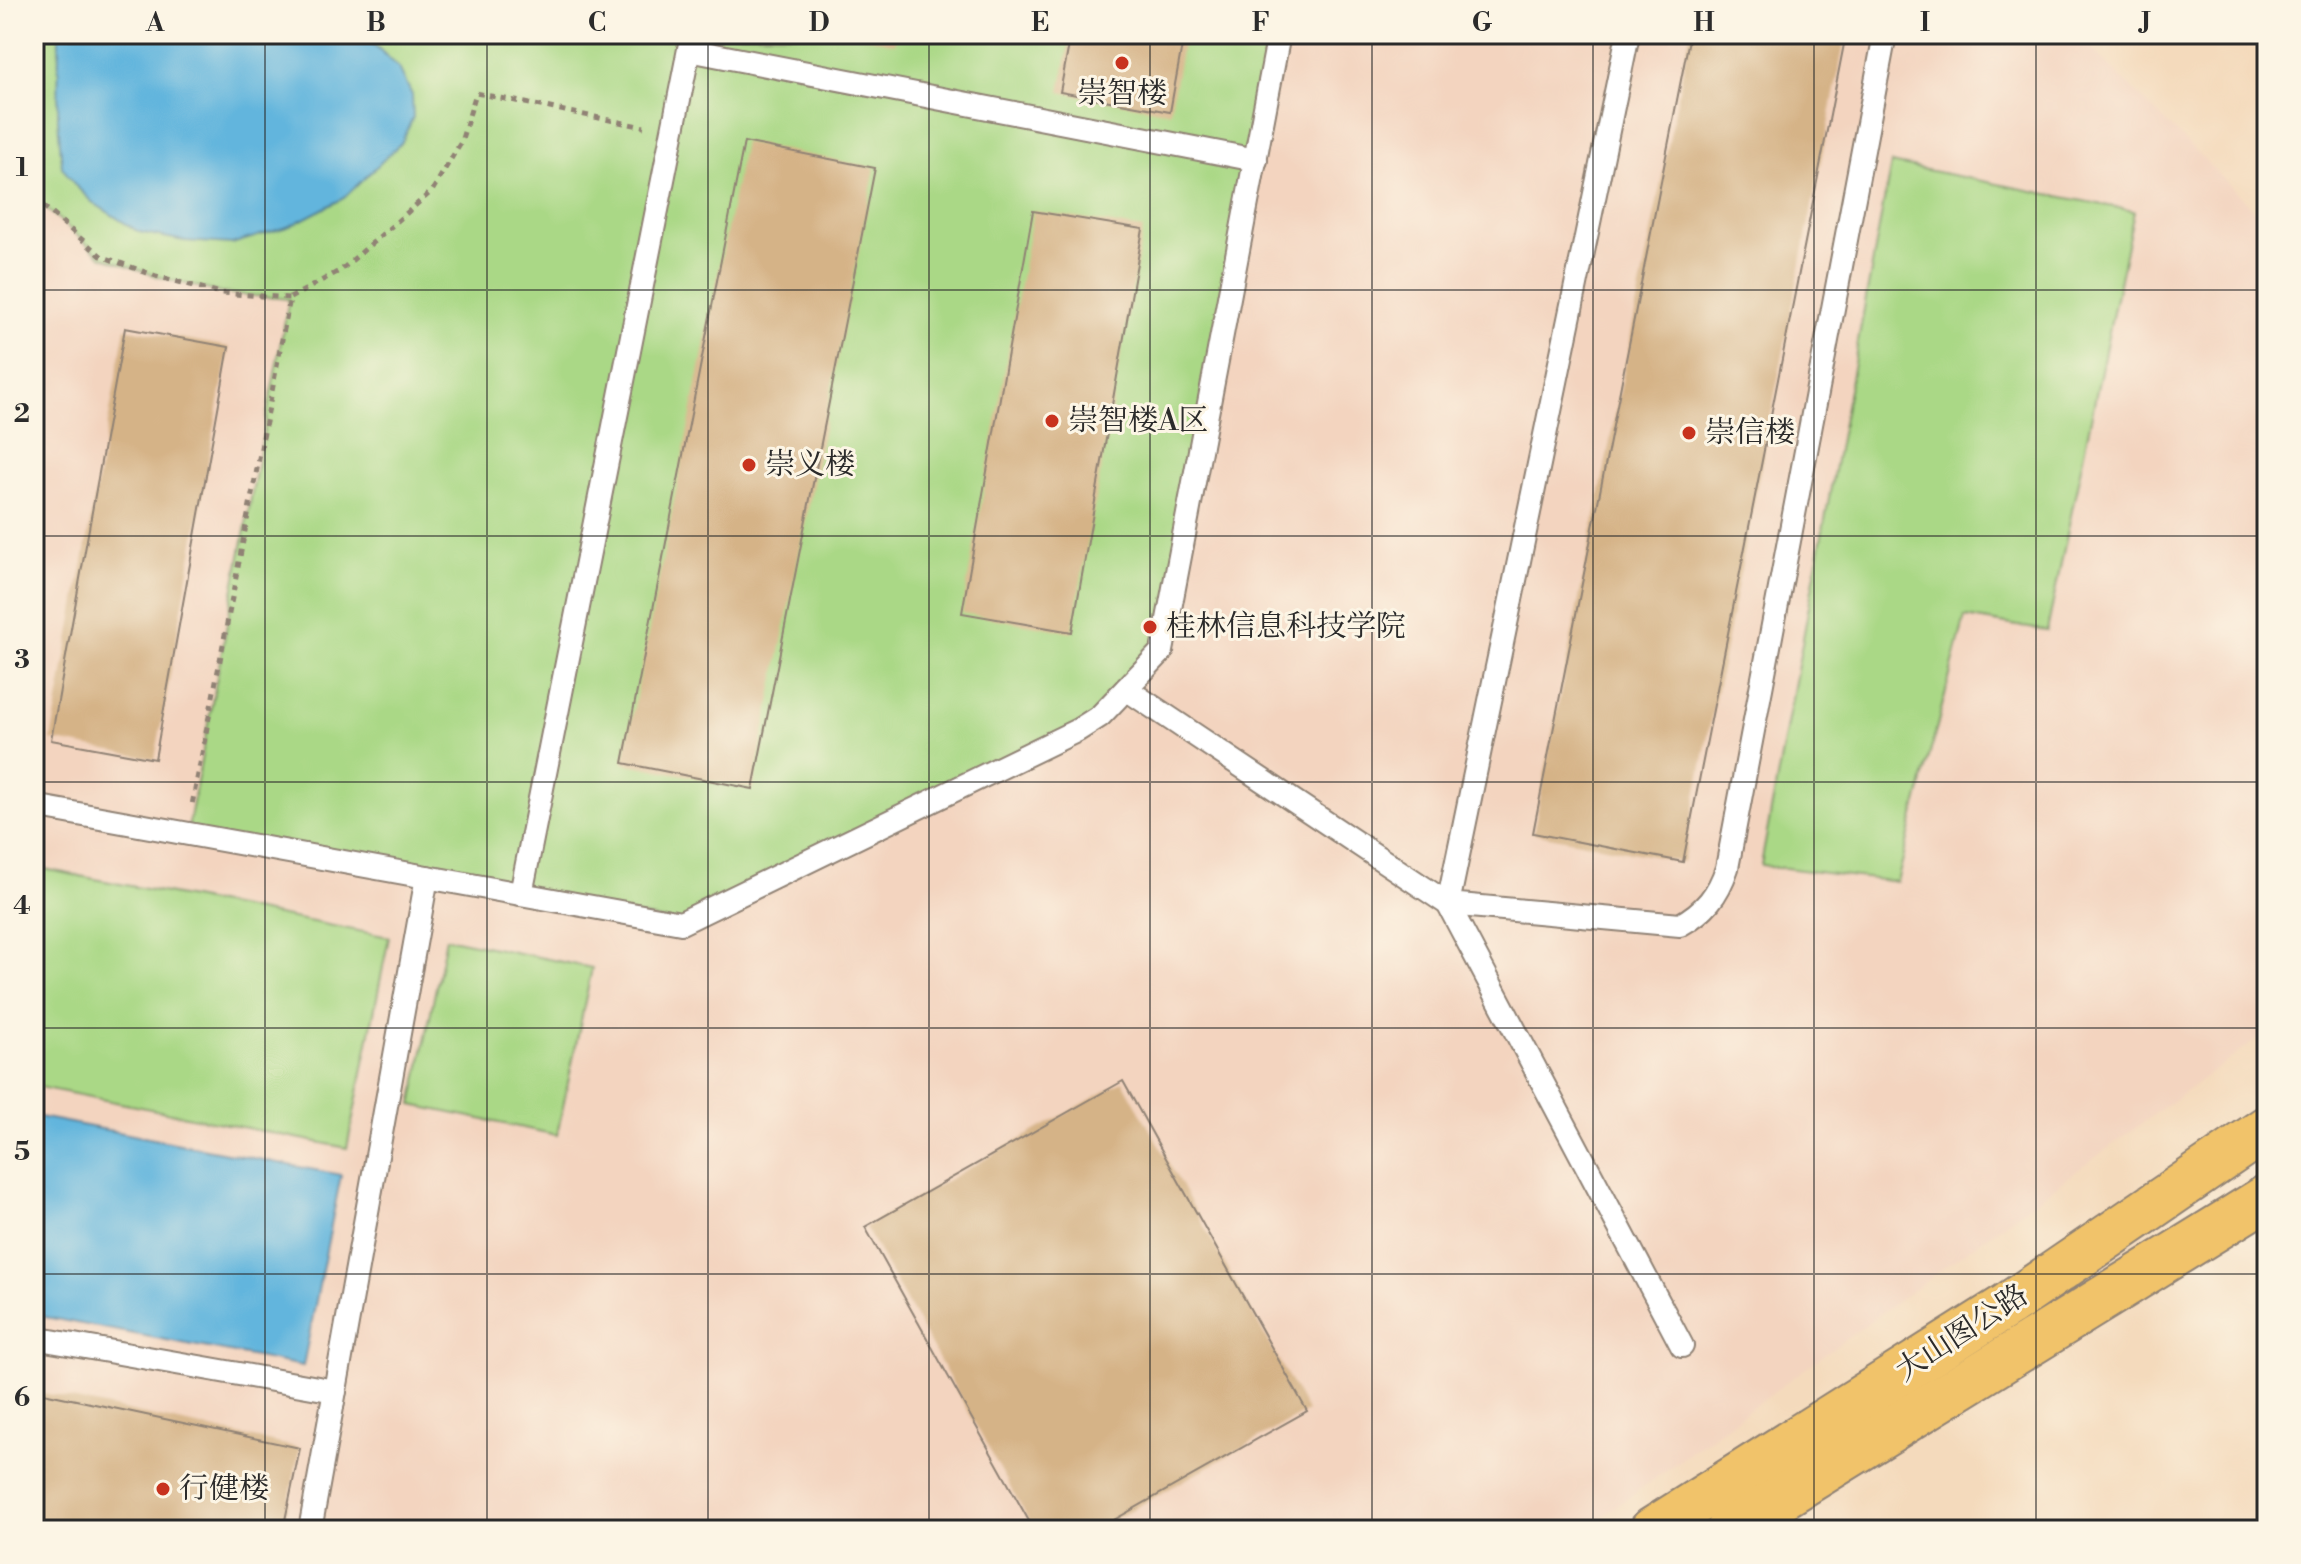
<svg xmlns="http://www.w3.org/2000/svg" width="2301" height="1564" font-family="'Libre Bodoni','Noto Serif SC',serif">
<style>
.built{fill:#f3d4bf}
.green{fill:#aad886;stroke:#6a8258;stroke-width:2}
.water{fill:#62b5dd;stroke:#467084;stroke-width:2}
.building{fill:#d5b387}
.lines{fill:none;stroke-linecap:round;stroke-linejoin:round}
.service-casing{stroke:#908274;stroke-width:26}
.primary-casing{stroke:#908274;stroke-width:48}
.path{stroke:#908274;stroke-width:5;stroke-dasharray:6 6;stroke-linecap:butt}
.service{stroke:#fff;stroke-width:22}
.primary{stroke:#f1c36a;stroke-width:44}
.grid{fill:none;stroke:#2b2b2b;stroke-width:2;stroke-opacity:0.55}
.poi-dot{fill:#c8321e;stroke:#fcf5e5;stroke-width:3}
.labels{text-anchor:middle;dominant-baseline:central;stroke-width:6;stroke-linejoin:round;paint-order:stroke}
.poi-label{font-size:30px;fill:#2b2b2b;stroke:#fcf5e5;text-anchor:start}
.street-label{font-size:30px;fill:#2b2b2b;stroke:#fcf5e5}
.neatline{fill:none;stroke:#2b2b2b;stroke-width:3}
.grid-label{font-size:26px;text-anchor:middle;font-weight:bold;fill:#2b2b2b}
</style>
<rect width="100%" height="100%" fill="#fcf5e5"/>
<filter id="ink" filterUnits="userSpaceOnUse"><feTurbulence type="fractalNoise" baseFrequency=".0125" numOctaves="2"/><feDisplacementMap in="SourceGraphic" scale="16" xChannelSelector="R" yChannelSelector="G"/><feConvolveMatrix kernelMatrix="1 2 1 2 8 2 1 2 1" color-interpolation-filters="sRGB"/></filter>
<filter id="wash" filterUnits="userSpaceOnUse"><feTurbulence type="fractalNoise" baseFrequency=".006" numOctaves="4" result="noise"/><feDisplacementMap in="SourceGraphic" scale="32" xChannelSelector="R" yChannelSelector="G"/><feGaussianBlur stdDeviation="1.8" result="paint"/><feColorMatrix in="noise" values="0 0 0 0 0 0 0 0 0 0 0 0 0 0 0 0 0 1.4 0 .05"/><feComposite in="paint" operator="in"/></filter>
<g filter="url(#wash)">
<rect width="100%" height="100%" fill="#f4dabc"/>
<path class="built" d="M 34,34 L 2077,34 L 2267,222 L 2267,1032 L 1584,1530 L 34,1530 Z"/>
<g class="green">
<path d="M 34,34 L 1279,34 L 1162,651 L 1100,716 L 681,923 L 187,834 L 289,299 L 221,293 L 156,276 L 101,256 L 34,198 Z"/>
<path d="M 1891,163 L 2134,211 L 2047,631 L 1965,617 L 1897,882 L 1761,865 Z"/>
<path d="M 34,867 L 389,937 L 347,1148 L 34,1086 Z"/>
<path d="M 446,938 L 592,968 L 557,1135 L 412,1105 Z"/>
</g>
<g class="water">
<path d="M 59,34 L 357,34 L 378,48 L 399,68 L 412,95 L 413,117 L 402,142 L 344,198 L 290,226 L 232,244 L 184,241 L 139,232 L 92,202 L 75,185 L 62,167 L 58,120 Z"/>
<path d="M 34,1116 L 341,1175 L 303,1366 L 34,1315 Z"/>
</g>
<g id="blocks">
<g class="building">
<path d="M 854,34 L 897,34 L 895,44 Z"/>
<path d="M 1071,34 L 1184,34 L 1170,112 L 1060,92 Z"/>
<path d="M 1690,34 L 1846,34 L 1683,862 L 1533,833 Z"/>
<path d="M 744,142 L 875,168 L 753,789 L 623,763 Z"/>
<path d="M 1033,211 L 1143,229 L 1072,632 L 962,613 Z"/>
<path d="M 125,328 L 229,347 L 155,759 L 51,740 Z"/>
<path d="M 1123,1081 L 1307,1411 L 1096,1530 L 1034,1530 L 865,1227 Z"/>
<path d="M 34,1391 L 300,1448 L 283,1530 L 34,1530 Z"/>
</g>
</g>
</g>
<g filter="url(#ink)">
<use href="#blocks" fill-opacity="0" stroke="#908274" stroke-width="2"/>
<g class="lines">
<g class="service-casing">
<g id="service">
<path d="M 1628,34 L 1448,904 L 1680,925 C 1705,911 1718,895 1727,868 L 1885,34"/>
<path d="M 689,50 L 1256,160"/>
<path d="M 1126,689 L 1448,904 L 1682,1346"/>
<path d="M 34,806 L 681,923 L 1078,730 L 1100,716 L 1162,651 L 1279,34"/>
<path d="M 521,894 L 692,34"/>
<path d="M 34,1338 L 335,1391"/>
<path d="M 310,1530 L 427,877"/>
</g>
</g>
<g class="primary-casing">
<g id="primary">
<path d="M 1652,1530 L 2008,1305 L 2267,1128"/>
<path d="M 1729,1530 L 2267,1197"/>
</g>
</g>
<g class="path">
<path d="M 34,198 L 101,256 L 156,276 L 221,293 L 290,298 L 192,805"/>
<path d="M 290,298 L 341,270 L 432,191 L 461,142 L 476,93 L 644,127"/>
</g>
<use href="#service" class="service"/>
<use href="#primary" class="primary"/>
</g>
</g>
<path class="grid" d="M 265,34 L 265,1530M 487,34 L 487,1530M 708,34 L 708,1530M 929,34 L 929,1530M 1150,34 L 1150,1530M 1372,34 L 1372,1530M 1593,34 L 1593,1530M 1814,34 L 1814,1530M 2036,34 L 2036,1530M 34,290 L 2267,290M 34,536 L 2267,536M 34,782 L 2267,782M 34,1028 L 2267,1028M 34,1274 L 2267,1274"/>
<g class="poi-dot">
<circle cx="1122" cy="63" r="8"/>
<circle cx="1052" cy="421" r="8"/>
<circle cx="1689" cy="433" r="8"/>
<circle cx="749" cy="465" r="8"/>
<circle cx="1150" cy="627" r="8"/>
<circle cx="163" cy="1489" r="8"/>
</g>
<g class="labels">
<g class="poi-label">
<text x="1122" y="94" text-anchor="middle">崇智楼</text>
<text x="1068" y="421">崇智楼A区</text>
<text x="1705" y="433">崇信楼</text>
<text x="765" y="465">崇义楼</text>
<text x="1166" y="627">桂林信息科技学院</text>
<text x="179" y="1489">行健楼</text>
</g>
<g class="street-label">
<text transform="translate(1962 1333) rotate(-33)">大山图公路</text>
</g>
</g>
<rect width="2301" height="1564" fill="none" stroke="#fcf5e5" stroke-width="88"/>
<rect x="44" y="44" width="2213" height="1476" class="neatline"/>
<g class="grid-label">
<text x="155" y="31">A</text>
<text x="376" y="31">B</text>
<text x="597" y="31">C</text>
<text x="819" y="31">D</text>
<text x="1040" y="31">E</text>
<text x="1261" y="31">F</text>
<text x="1482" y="31">G</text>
<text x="1704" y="31">H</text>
<text x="1925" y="31">I</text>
<text x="2146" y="31">J</text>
<text x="22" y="176">1</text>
<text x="22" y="422">2</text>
<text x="22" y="668">3</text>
<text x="22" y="914">4</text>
<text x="22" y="1160">5</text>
<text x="22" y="1406">6</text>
</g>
</svg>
